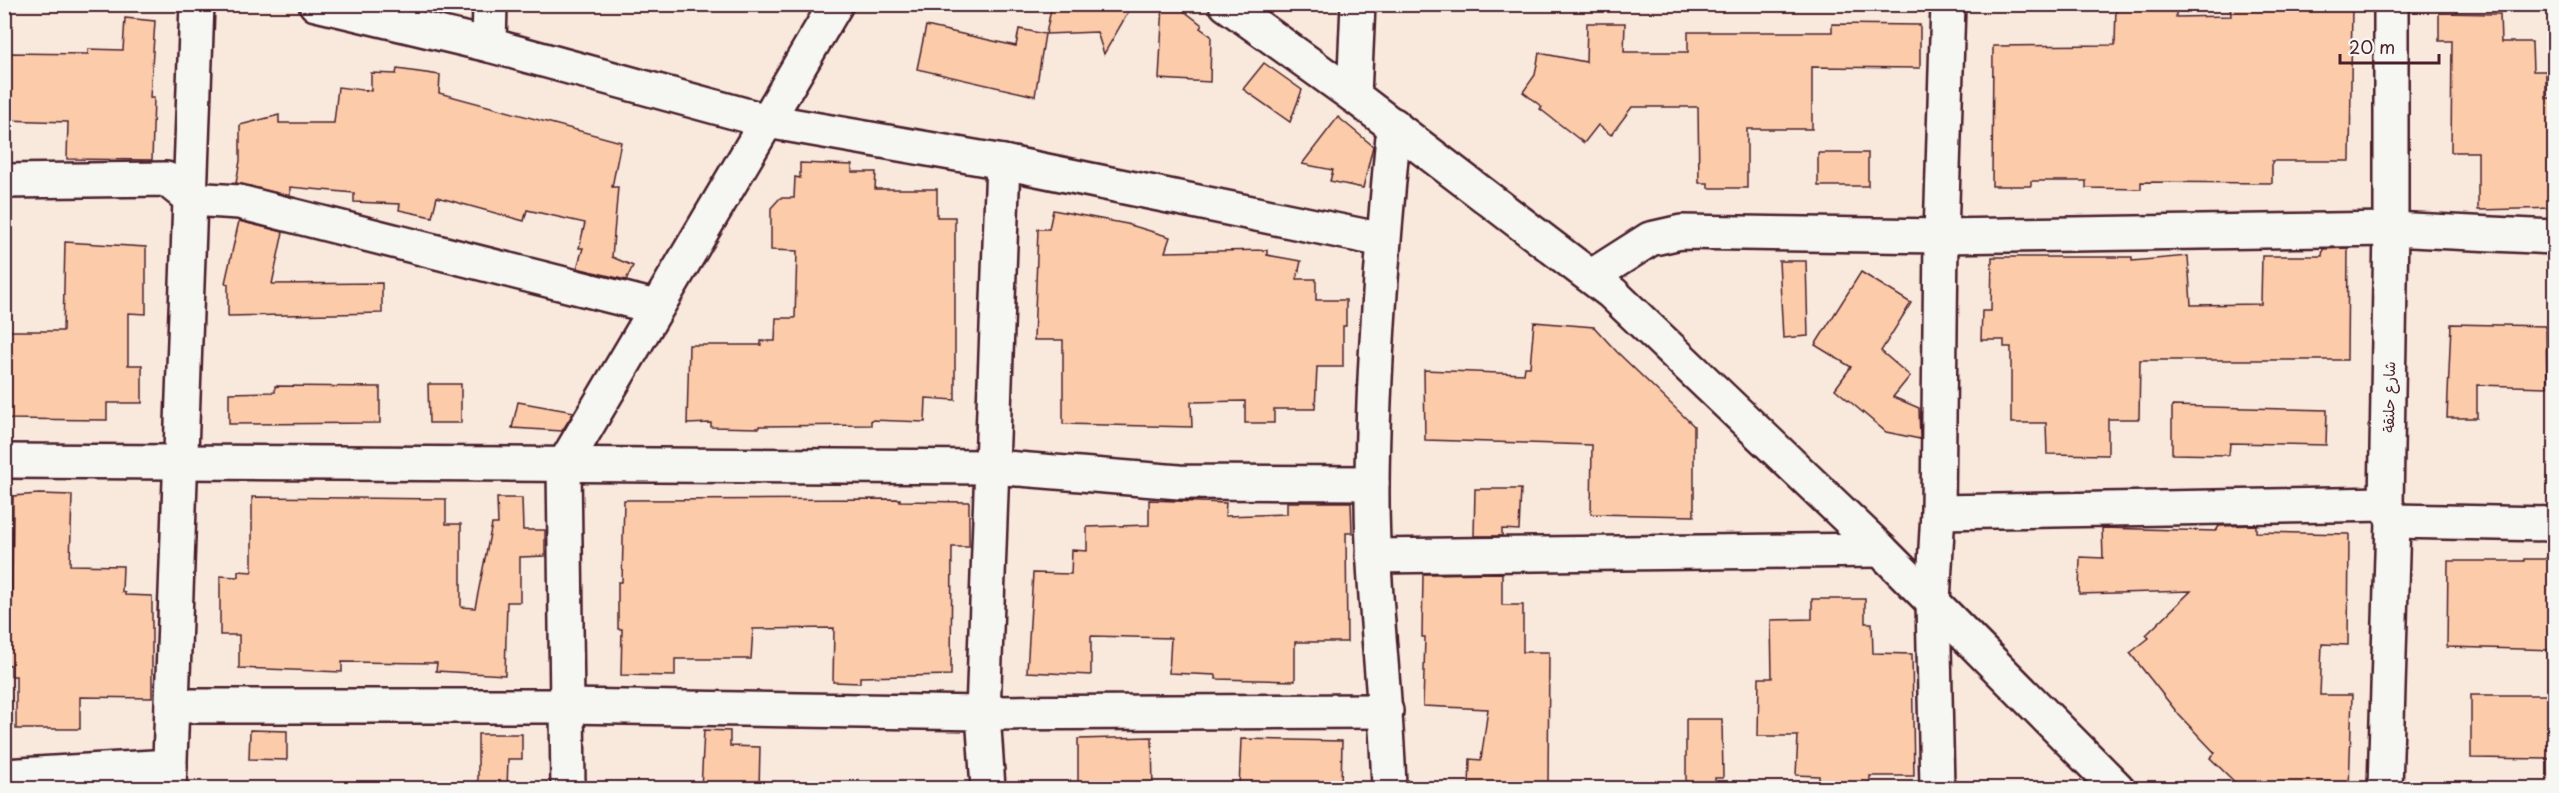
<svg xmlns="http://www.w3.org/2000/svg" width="2559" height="793" font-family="'Playpen Sans','Playpen Sans Arabic',sans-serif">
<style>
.building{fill:#fbcbaa;stroke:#4a1f2b;stroke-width:1.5}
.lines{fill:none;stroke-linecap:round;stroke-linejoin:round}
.minor-casing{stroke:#4a1f2b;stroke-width:38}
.minor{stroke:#f6f6f2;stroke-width:33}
.labels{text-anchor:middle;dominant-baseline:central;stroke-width:4.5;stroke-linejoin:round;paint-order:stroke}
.street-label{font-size:15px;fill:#4a1f2b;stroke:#f6f6f2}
</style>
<rect width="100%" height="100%" fill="#f8e9dc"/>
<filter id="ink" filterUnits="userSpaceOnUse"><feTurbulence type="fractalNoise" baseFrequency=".0167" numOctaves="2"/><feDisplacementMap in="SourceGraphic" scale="12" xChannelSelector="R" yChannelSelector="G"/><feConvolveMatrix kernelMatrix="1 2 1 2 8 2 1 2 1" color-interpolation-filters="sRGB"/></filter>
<g filter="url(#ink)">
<g class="building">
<path d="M 1052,4 L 1133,4 L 1104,54 L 1097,32 L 1046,34 Z"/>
<path d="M 1163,4 L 1175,4 L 1202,25 L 1200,28 L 1211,36 L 1210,82 L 1159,79 Z"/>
<path d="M 2116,4 L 2176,4 L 2176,17 L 2231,16 L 2230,4 L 2352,4 L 2350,161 L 2272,161 L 2272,183 L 2141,182 L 2141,189 L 2086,188 L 2086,181 L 2031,181 L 2031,186 L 1992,186 L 1993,46 L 2115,45 Z"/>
<path d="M 2439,13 L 2500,14 L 2501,42 L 2532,42 L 2533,71 L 2546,71 L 2546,98 L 2554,98 L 2554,208 L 2478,210 L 2478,152 L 2451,152 L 2452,41 L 2439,41 Z"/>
<path d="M 125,18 L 155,21 L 150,98 L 154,98 L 152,160 L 67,159 L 68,122 L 4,120 L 6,53 L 88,54 L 88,49 L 123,50 Z"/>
<path d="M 1587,23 L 1625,23 L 1624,52 L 1688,52 L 1688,32 L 1832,32 L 1832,24 L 1920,25 L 1920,68 L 1812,67 L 1812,129 L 1747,129 L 1747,188 L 1708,188 L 1708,183 L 1699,183 L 1698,107 L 1632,107 L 1611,135 L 1598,125 L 1584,143 L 1540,109 L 1542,107 L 1523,92 L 1535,75 L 1539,53 L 1586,62 Z"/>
<path d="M 926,26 L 1016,46 L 1019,29 L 1045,34 L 1035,96 L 917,69 Z"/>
<path d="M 1264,63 L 1302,90 L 1290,122 L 1243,89 Z"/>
<path d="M 397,69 L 440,75 L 439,93 L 621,142 L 612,187 L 618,187 L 612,257 L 633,266 L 626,280 L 577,268 L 583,248 L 579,248 L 585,223 L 527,210 L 524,221 L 437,197 L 432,217 L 399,210 L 400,204 L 354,202 L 354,193 L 290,187 L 290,196 L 236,183 L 240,161 L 240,125 L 279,115 L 279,123 L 334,123 L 338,87 L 371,91 L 371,73 L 396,74 Z"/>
<path d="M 1338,117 L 1373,146 L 1363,188 L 1330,181 L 1333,170 L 1302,164 Z"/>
<rect x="1818" y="153" width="50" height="33"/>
<path d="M 800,163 L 852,165 L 852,172 L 876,172 L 875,189 L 937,189 L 937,217 L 955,217 L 955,400 L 926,398 L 925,422 L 871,420 L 871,425 L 759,426 L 759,428 L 711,427 L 711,423 L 687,424 L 689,345 L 761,345 L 761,341 L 775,341 L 776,318 L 795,318 L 797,251 L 771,250 L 771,208 L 780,198 L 794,198 L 795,177 L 800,178 Z"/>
<path d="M 1053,210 L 1127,224 L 1170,237 L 1165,252 L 1267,250 L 1267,255 L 1301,261 L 1297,279 L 1316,279 L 1316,300 L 1346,300 L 1346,326 L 1343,326 L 1343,367 L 1317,367 L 1315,409 L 1274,409 L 1274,423 L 1245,423 L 1245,401 L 1191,402 L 1192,427 L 1063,424 L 1063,340 L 1034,340 L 1038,229 L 1049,229 Z"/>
<path d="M 239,221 L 283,232 L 272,284 L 382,283 L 382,313 L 228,316 L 228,284 L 225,283 Z"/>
<path d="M 65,242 L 146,247 L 146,314 L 128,313 L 128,365 L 142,365 L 142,403 L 107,403 L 107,420 L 4,419 L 4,331 L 63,331 Z"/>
<path d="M 2348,248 L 2347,360 L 2140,360 L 2139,419 L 2108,419 L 2108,455 L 2047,454 L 2046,423 L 2011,423 L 2011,347 L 2004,347 L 2004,340 L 1981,340 L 1982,311 L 1991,311 L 1992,257 L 2132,257 L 2132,261 L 2188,256 L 2191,305 L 2261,304 L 2262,256 L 2322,256 L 2323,249 Z"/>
<path d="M 1779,261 L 1806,261 L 1808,336 L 1783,338 Z"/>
<path d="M 1861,272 L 1911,303 L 1881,351 L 1910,376 L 1893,397 L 1919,408 L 1920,439 L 1886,432 L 1835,389 L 1851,367 L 1815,345 Z"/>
<path d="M 1534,322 L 1594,327 L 1617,352 L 1694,426 L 1694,516 L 1591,514 L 1592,445 L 1425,440 L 1424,370 L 1524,374 L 1525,367 L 1530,367 Z"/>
<path d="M 2451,324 L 2546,326 L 2547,387 L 2477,385 L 2477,418 L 2447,418 Z"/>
<path d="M 428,384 L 461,384 L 461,423 L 429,423 Z"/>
<path d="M 275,386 L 380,387 L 380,423 L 229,424 L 229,393 L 275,392 Z"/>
<path d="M 518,402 L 574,412 L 562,431 L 512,428 Z"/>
<path d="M 2172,406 L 2327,410 L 2326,445 L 2230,443 L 2229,455 L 2172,454 Z"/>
<path d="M 1475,489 L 1521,489 L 1519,530 L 1502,529 L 1502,536 L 1474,536 Z"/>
<path d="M 39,494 L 72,495 L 70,565 L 123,566 L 122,592 L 125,593 L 125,595 L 152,596 L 152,698 L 80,697 L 80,729 L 16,729 L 16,676 L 11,676 L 11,665 L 4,664 L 4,595 L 12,595 L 13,496 Z"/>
<path d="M 252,497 L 446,499 L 446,524 L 461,524 L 461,607 L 475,608 L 492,524 L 498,524 L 497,498 L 522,498 L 523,530 L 545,530 L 545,556 L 520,557 L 520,602 L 507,602 L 505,675 L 436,671 L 437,663 L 342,662 L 342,672 L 239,668 L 239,635 L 220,635 L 220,576 L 238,577 L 238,571 L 252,572 Z"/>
<path d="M 900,499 L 900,501 L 969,502 L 969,547 L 952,547 L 951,675 L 860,677 L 860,683 L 833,682 L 834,628 L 753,629 L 751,659 L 675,659 L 675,676 L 621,675 L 622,629 L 618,629 L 618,582 L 622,582 L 624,500 Z"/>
<path d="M 1149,500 L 1226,503 L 1225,516 L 1287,514 L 1287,502 L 1351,502 L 1352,533 L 1346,533 L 1347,642 L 1295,642 L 1295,681 L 1216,679 L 1216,675 L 1169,673 L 1171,638 L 1091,636 L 1091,675 L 1027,672 L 1033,573 L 1071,574 L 1072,550 L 1087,551 L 1087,527 L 1149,525 Z"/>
<path d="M 2256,525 L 2256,532 L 2349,534 L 2348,645 L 2322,644 L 2320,695 L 2352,695 L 2349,789 L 2242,789 L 2210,758 L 2215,753 L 2179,715 L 2130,653 L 2149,638 L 2146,635 L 2191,591 L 2079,594 L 2080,557 L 2103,558 L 2102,528 L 2216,531 L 2219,526 Z"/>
<path d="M 2524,559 L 2554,559 L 2554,650 L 2447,647 L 2448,561 L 2524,561 Z"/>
<path d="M 1502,573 L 1502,605 L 1523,605 L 1523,652 L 1549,652 L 1548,788 L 1469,787 L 1470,759 L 1481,760 L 1488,709 L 1423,706 L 1425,637 L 1422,637 L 1423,574 Z"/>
<path d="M 1812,599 L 1865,599 L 1865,623 L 1872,623 L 1873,653 L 1912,654 L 1914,776 L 1870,776 L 1870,789 L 1819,789 L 1819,776 L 1796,775 L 1798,736 L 1758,736 L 1759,678 L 1772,678 L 1771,620 L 1812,619 Z"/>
<path d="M 2471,695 L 2554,695 L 2554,759 L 2471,758 Z"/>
<path d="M 1686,719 L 1722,719 L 1723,778 L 1715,778 L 1715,789 L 1686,789 Z"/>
<path d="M 250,730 L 287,731 L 287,760 L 249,759 Z"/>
<path d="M 704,730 L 730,731 L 730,746 L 760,747 L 759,789 L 701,789 Z"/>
<path d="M 478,734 L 522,734 L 522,759 L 508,759 L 507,789 L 478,789 Z"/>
<path d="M 1152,737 L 1153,789 L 1078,789 L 1078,739 Z"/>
<path d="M 1241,739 L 1342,741 L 1341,789 L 1239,789 Z"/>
</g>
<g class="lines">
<g class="minor-casing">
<g id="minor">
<path d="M 316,4 L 489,45 L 767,121 L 1003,162 L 1383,240"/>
<path d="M 1226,4 L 1354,96 L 1612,293 L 1881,550 L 2117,788"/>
<path d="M 489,45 L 490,4"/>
<path d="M 1354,96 L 1358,4"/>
<path d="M 4,181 L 166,179 L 191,199 L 239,202 L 655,307"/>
<path d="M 1592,276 L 1650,239 L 1681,232 L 1941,236 L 2391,229 L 2554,237"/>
<path d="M 4,461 L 993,467 L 1179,482 L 1372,483"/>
<path d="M 1938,512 L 2386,504"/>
<path d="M 2393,521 L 2554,524"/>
<path d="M 1373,556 L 1881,550"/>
<path d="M 172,706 L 567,706 L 983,713 L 1386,711"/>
<path d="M 4,776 L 170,766"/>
<path d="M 169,788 L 197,4"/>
<path d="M 568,788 L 564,465 L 836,4"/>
<path d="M 988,788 L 983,713 L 1003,162"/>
<path d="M 1389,788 C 1386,687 1371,586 1372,484 C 1373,365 1383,244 1394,125"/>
<path d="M 1937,788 L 1933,601 L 1938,512 L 1941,236 L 1948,4"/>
<path d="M 2385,788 L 2393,521 L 2386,504 L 2391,229 L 2391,4"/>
</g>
</g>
<use href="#minor" class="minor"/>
</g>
</g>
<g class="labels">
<g class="street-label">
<text transform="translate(2388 397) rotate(-89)">شارع حلنقة</text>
</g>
</g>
<rect width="2559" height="793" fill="none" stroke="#f6f6f2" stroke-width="24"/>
<rect x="12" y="12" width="2535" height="769" fill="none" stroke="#4a1f2b" stroke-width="2" filter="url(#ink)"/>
<path d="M2340 54v9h99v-9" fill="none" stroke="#4a1f2b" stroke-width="3"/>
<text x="2349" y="54" font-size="18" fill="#4a1f2b" stroke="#f6f6f2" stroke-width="4.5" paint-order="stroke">20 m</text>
</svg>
